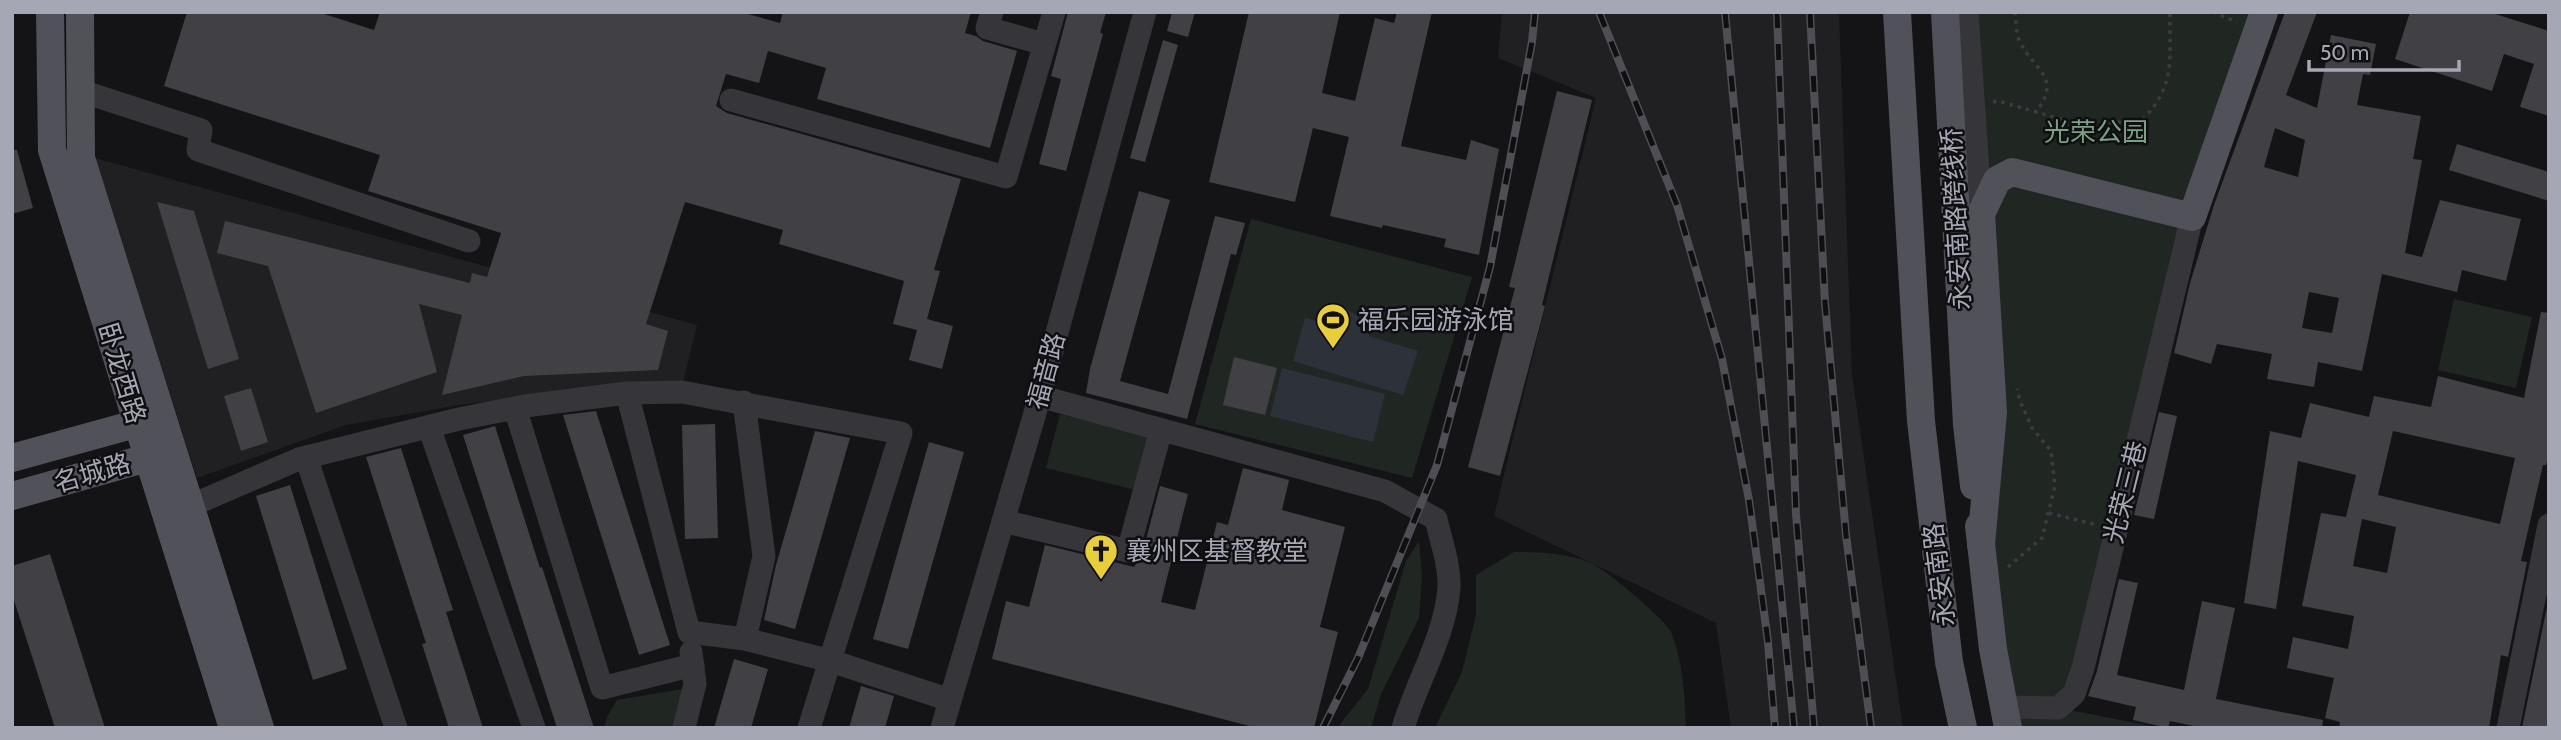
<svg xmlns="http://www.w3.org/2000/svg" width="2561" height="740" font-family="Cabin,'Noto Sans SC',sans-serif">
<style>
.built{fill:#201f22}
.green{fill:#202722}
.water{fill:#2c313a}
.building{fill:#404045;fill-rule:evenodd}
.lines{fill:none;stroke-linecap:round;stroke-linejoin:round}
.path{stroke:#3b3b41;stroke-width:3.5;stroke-dasharray:3.5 5;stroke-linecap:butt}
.minor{stroke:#35353a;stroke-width:23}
.major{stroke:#515159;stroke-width:28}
.rail-casing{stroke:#4e4e55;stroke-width:8}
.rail{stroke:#0f0e10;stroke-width:5;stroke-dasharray:16;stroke-linecap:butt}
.labels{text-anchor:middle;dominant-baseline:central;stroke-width:5;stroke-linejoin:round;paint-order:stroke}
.park-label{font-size:26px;fill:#7d9f86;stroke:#0f0e10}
.street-label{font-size:26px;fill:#a6a7b5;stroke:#0f0e10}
.poi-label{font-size:26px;fill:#a6a7b5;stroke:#0f0e10;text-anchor:start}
</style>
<rect width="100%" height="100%" fill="#141315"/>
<g class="built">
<path d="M 1502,12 L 1839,12 L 1852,375 L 1903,728 L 1731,728 L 1716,623 L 1494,516 L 1596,98 L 1498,58 Z"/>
<path d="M 95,158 L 697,325 L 683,382 L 465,404 L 346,425 L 197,478 Z"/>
</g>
<g class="green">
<path d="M 1967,12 L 2264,12 L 2192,217 L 2083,668 L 2059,708 L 2162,728 L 2008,728 L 1993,649 Z"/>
<path d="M 1251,219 L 1472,277 L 1412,478 L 1195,424 Z"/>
<path d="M 2454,299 L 2532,317 L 2516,388 L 2438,370 Z"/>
<path d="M 1060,414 L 1159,439 L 1144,492 L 1046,468 Z"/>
<path d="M 1419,541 L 1422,575 L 1419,618 L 1381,694 L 1371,728 L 1337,728 L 1368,689 L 1406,561 Z"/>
<path d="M 1514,552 C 1538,552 1566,553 1589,562 C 1603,567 1665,619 1671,632 C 1683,661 1685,697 1686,728 L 1435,728 L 1462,672 L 1476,615 L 1476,575 Z"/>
<path d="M 683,689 L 673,728 L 604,728 L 607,717 L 617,700 Z"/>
</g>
<g class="water">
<path d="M 1336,308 C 1355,310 1363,318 1369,336 L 1418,351 L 1403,395 L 1293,361 L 1305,318 L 1318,321 L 1326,313 Z"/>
<path d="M 1282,368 L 1385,394 L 1373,442 L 1270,416 Z"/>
</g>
<g class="building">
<path d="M 187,12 L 318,12 L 374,30 L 380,12 L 741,12 L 780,23 L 783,12 L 971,12 L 965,33 L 976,36 L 983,41 L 1017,51 L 990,148 L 817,99 L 826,68 L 768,51 L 759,83 L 726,74 L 716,106 L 727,113 L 961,179 L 934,270 L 940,271 L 927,319 L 953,326 L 942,369 L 909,360 L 917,330 L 893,324 L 904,281 L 779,244 L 783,230 L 685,202 L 646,324 L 668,331 L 658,370 L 524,376 L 442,395 L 462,315 L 419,304 L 437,372 L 316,413 L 268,266 L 217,253 L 225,221 L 470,283 L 472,273 L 487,277 L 501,233 L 368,191 L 380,155 L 164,86 Z"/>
<path d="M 1068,12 L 1106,12 L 1100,33 L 1103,34 L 1066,171 L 1039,164 L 1061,79 L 1051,76 Z"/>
<path d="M 1172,12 L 1195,12 L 1188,37 L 1167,31 Z"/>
<path d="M 1249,12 L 1340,12 L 1322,93 L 1355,101 L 1375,18 L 1394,23 L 1397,12 L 1432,12 L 1401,146 L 1466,160 L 1471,140 L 1499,149 L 1479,255 L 1444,247 L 1446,239 L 1383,225 L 1382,228 L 1330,216 L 1349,137 L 1313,128 L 1295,202 L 1209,182 Z"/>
<path d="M 2285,12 L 2317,12 L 2286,95 L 2317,108 L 2331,35 L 2376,44 L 2370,75 L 2363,74 L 2357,105 L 2421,116 L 2413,159 L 2422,160 L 2405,253 L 2422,257 L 2440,200 L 2521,219 L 2506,281 L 2462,270 L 2457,292 L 2382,274 L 2362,371 L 2318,362 L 2314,387 L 2267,379 L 2272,354 L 2217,344 L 2211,364 L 2174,353 L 2190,283 L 2214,205 ZM 2275,128 L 2305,140 L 2298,177 L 2264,167 ZM 2309,292 L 2339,298 L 2332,333 L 2302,328 Z"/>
<path d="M 2410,12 L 2489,12 L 2549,31 L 2549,116 L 2520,107 L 2534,64 L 2504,54 L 2492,91 L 2395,59 Z"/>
<path d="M 1163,40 L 1178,45 L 1145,162 L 1130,158 Z"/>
<path d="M 1557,91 L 1592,100 L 1542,305 L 1545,306 L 1500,476 L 1468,467 L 1515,288 L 1509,287 Z"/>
<path d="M 2457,144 L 2549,172 L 2549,201 L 2449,170 Z"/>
<path d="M 12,150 L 17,150 L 33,208 L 12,214 Z"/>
<path d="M 1139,191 L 1170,200 L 1120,381 L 1168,394 L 1215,216 L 1245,223 L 1236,255 L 1231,254 L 1187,419 L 1086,393 L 1090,369 Z"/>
<path d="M 157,202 L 194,211 L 239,359 L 208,369 Z"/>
<path d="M 2541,312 L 2549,313 L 2549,454 L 2546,465 L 2543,465 L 2521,561 L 2527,562 L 2508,657 L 2501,655 L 2489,728 L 2339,728 L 2340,722 L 2325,718 L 2334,678 L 2287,668 L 2293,637 L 2348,649 L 2354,616 L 2302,606 L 2321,513 L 2346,517 L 2356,475 L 2298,461 L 2276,609 L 2244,603 L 2270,431 L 2301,438 L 2310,403 L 2369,417 L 2374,396 L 2431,407 L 2438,376 L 2524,398 ZM 2393,431 L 2515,458 L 2500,524 L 2378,495 ZM 2362,519 L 2396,527 L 2387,573 L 2353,566 Z"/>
<path d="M 1234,357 L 1277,368 L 1265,415 L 1223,405 Z"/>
<path d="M 251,388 L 268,442 L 241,451 L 224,396 Z"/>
<path d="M 596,411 L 670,645 L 639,655 L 563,415 Z"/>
<path d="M 2159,412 L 2177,416 L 2154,519 L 2134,515 Z"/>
<path d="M 715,424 L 718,538 L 685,539 L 682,425 Z"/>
<path d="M 495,426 L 540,568 L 542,567 L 594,728 L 557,728 L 463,435 Z"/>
<path d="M 815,431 L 850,438 L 795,629 L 764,620 L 776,565 Z"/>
<path d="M 929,442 L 964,452 L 908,649 L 873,639 Z"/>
<path d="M 401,448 L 453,610 L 446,612 L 483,728 L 449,728 L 422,644 L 426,643 L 366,457 Z"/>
<path d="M 1243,468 L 1289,480 L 1282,510 L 1345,527 L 1320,627 L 1338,632 L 1314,728 L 1257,728 L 992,659 L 1006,601 L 1029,607 L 1045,545 L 1134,567 L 1142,555 L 1160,486 L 1188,494 L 1161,602 L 1195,610 L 1217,522 L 1228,525 Z"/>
<path d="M 290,485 L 347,669 L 313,680 L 256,496 Z"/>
<path d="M 50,554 L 105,728 L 55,728 L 12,594 L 12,566 Z"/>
<path d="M 2119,579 L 2138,583 L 2117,675 L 2184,690 L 2202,601 L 2235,608 L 2216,699 L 2323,720 L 2322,728 L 2203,728 L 2170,721 L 2168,728 L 2133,720 L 2136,707 L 2088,696 L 2097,671 Z"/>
<path d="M 2549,597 L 2549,728 L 2522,728 Z"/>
<path d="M 734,659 L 768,669 L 751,728 L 714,728 Z"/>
<path d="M 861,686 L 894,696 L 885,728 L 849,728 Z"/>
</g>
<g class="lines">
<g class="path">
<path d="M 2015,12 C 2016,21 2016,32 2019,40 C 2034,72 2063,76 2036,112"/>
<path d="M 2213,12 L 2237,22"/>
<path d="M 1993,102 L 1998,101 L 2068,121 L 2103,123 L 2141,121 C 2177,86 2169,58 2170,12"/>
<path d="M 2049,513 L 2097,525"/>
<path d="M 2008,567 L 2042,538 L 2055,486 L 2051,451 L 2032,428 L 2020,401 L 2017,389"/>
</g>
<g class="minor">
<path d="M 992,12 L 987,28 L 1044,44"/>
<path d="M 1967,12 L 1981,214"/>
<path d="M 81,91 L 201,130 L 198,150 L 469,241"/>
<path d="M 731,100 L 1006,177 L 1054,12"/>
<path d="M 627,393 L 682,392 L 901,433 L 809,728"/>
<path d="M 1039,396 L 1385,491 L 1436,519 C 1441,541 1450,565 1449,588 C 1445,637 1417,681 1403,728"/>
<path d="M 744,402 L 764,556 L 745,639"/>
<path d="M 515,408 L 602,688 L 693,665"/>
<path d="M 429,427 L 534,728"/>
<path d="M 306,457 L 396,728"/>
<path d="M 176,512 L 299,459 L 459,419 L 525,406 L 627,393 L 689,632 L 745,639 L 831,661 L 950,700"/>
<path d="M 1003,521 L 1128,551 L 1161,430"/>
<path d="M 2005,707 L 2058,708 L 2074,694 L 2083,668 L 2192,217"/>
<path d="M 684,728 L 695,684 L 691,652"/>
<path d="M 942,728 L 1035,413 L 1145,12"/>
<path d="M 2508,728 L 2549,525"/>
</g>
<g class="major">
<path d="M 50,12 L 52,150 L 233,728"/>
<path d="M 80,12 L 81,158 L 260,728"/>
<path d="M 1897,12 L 1921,421 L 1949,662 L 1963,728"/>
<path d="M 1945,12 L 1967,425 L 1974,486"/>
<path d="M 12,458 L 157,418"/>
<path d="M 12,496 L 165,453"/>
<path d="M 1979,526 L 1993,649 L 2008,728"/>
<path d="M 1981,544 L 1993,412 L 1981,214 L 1997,180 L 2012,172 L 2192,217 L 2264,12"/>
</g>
<g class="rail-casing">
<g id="rail">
<path d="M 1599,12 L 1677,205 L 1722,359 L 1749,500 L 1768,642 L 1775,728"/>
<path d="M 1725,12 L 1794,728"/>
<path d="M 1777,12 L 1796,514 L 1814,728"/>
<path d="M 1810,12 L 1825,303 L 1846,535 L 1871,728"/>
<path d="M 1323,728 L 1358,658 L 1437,465 L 1490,267 L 1532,42 L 1535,12"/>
</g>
</g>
<use href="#rail" class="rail"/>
</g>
<defs>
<g id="stadium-pin" transform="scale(1.75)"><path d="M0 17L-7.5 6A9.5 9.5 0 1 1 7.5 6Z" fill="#e8cf38" stroke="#0f0e10"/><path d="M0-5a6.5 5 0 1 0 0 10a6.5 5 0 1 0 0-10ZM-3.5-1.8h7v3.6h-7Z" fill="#111"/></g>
<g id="church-pin" transform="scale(1.75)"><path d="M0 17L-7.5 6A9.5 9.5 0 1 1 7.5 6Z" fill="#e8cf38" stroke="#0f0e10"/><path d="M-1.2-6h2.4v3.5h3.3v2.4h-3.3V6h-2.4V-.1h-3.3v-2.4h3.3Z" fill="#111"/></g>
</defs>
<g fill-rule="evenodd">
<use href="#stadium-pin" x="1333" y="320"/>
<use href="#church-pin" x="1101" y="551"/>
</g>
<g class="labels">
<g class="park-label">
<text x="2096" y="132">光荣公园</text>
</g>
<g class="street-label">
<text transform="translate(1956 219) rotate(-93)">永安南路跨线桥</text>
<text transform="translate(1046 371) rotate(-75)">福音路</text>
<text transform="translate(122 373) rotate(73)">卧龙西路</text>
<text transform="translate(92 473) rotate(-16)">名城路</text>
<text transform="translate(2125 492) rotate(-76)">光荣三巷</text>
<text transform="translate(1939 575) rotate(-97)">永安南路</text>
</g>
<g class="poi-label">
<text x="1358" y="320">福乐园游泳馆</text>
<text x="1126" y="551">襄州区基督教堂</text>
</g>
</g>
<rect width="2561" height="740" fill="none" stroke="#a6a7b5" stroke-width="28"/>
<path d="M2309 60v10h150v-10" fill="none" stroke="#a6a7b5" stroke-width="3.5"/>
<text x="2320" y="60" font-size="21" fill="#a6a7b5" stroke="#0f0e10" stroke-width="5" paint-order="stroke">50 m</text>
</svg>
